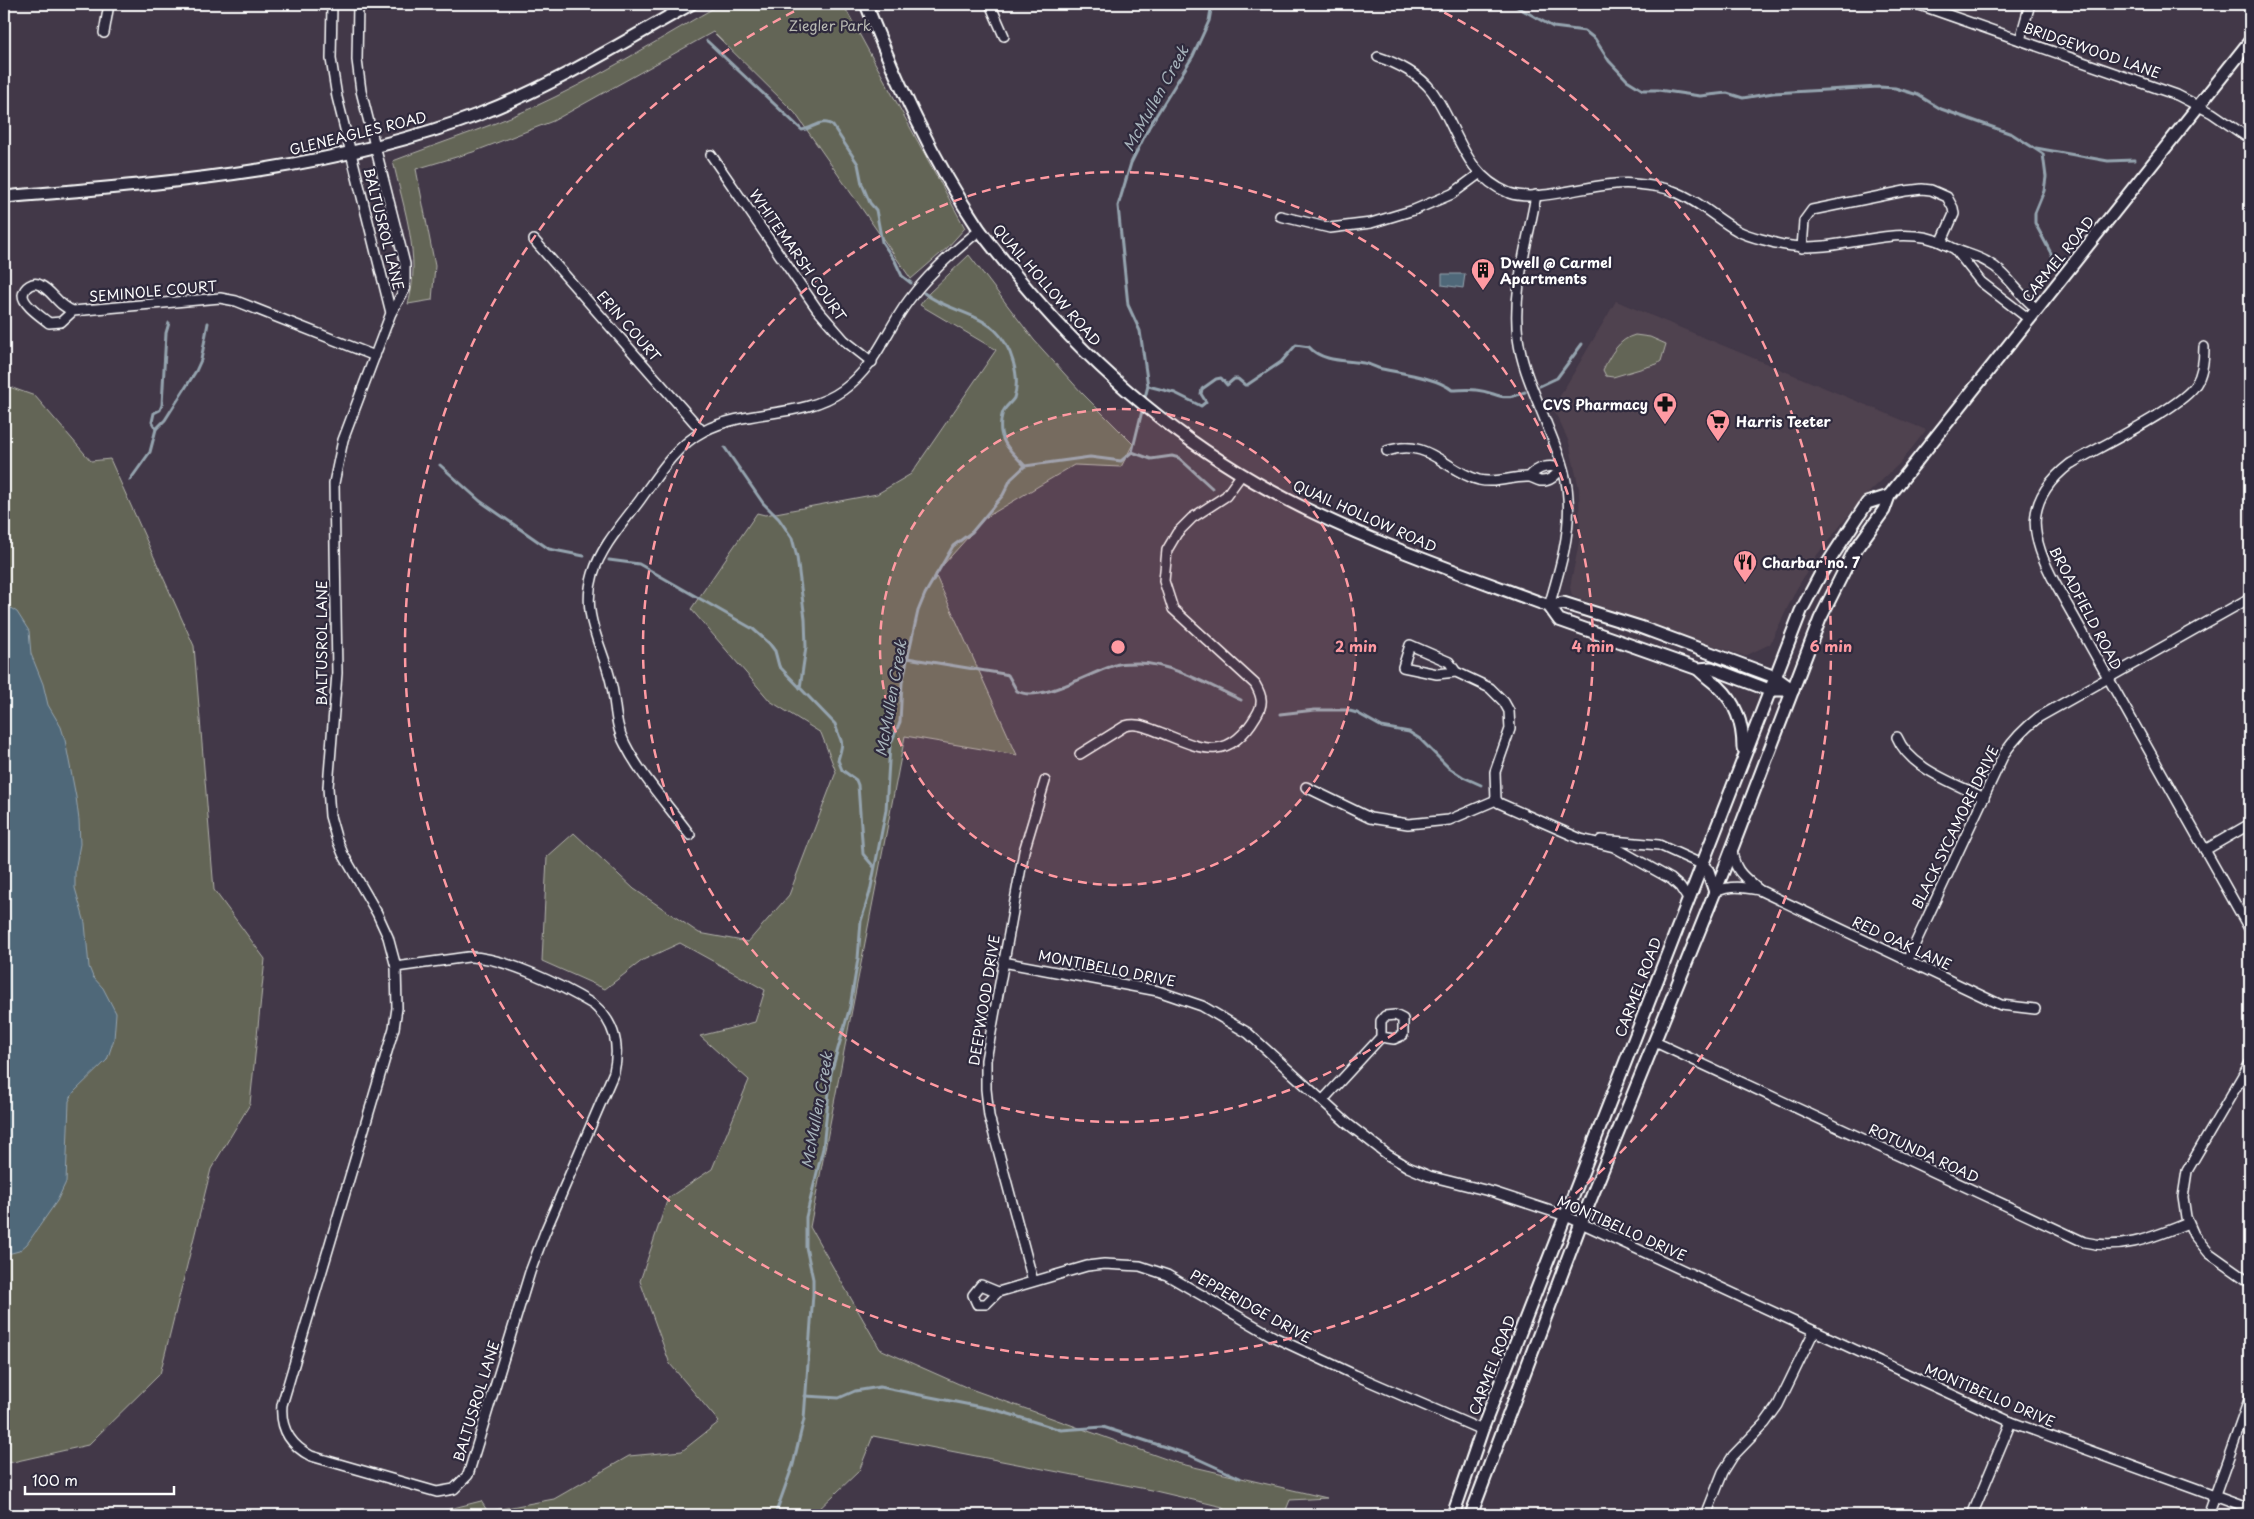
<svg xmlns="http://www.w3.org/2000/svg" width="2254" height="1519" font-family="'Playpen Sans',sans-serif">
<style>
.built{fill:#50424f}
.green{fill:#646557;stroke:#b2b2ab}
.water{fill:#4f6879;stroke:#95a4af}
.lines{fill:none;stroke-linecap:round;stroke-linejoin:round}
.stream{stroke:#95a4af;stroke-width:3}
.street-casing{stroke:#fff;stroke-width:12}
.secondary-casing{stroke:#fff;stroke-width:15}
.street{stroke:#2f2a3d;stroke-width:9}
.secondary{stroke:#2f2a3d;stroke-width:11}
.ring{fill:none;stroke:#ff9aa2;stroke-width:2.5;stroke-dasharray:9 6}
.labels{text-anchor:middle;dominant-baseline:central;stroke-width:4.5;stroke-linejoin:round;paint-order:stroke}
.park-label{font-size:14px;fill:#b9bab3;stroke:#2f2a3d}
.street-label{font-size:14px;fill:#fff;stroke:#2f2a3d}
.poi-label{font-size:14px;font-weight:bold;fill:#fff;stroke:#2f2a3d;text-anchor:start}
.water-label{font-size:15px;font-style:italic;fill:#a7b4bc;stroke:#2f2a3d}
.centre{fill:#ff9aa2;stroke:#2f2a3d;stroke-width:2.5}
.ring-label{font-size:15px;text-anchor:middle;font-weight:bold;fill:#ff9aa2;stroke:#2f2a3d;stroke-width:4.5;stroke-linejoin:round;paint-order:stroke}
</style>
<rect width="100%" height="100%" fill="#423848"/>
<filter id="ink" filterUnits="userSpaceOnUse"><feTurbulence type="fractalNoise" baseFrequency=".02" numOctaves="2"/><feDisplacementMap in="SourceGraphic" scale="10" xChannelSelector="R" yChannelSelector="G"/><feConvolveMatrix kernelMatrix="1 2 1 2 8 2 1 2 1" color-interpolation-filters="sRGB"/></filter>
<g filter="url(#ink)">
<path class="built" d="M 1616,301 L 1926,430 L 1900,463 L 1860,501 L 1817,555 L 1796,590 L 1770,644 L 1745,656 L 1660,628 L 1572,596 L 1570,587 L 1580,538 L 1579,489 L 1569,442 L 1553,408 Z"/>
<g class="green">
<path d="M 721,4 L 843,4 L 965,228 L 947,248 L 911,279 L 795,113 L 713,32 L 553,121 L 473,152 L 416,169 L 435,266 L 432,300 L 408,304 C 422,257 403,207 393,161 C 447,140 503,123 555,97 C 612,69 666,35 721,4 Z"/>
<path d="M 969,255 L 1034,340 L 1082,393 L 1133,444 L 1121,467 L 1074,465 L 985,518 L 935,574 L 1017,755 L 905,736 L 810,1227 L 880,1349 L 968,1388 L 1177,1463 L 1327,1498 L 1290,1500 L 1284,1515 L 1226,1515 L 1223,1507 L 1151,1490 L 873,1436 L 859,1471 L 813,1515 L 498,1515 L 495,1510 L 554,1499 L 629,1456 L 682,1451 L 719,1422 L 670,1364 L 640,1281 L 668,1198 L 712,1169 L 749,1080 L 700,1036 L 755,1022 L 765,990 L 680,943 L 643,960 L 605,989 L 542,961 L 547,857 L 574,833 L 634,889 L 699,933 L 748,942 L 789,895 L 836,772 L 821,733 L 770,701 L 691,609 L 757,513 L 765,515 L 877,494 L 911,474 L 996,350 L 920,305 L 929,293 Z"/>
<path d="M 1635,335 L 1650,337 L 1666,344 L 1661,361 L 1657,364 L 1613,377 L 1606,376 L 1603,370 C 1610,355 1619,339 1635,335 Z"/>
<path d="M 4,385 L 35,396 L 91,461 L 110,459 L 194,646 L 214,890 L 265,959 L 250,1104 L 211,1169 L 160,1374 L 88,1445 L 4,1464 Z"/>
<path d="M 481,1501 L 490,1515 L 426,1515 Z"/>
</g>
<g class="water">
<path d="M 1442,274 L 1465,274 L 1463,288 L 1442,285 Z"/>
<path d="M 4,604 L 17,612 L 29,631 L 31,654 L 43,684 L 48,705 L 61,727 L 65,740 L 76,797 L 79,820 L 80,844 L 75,871 L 75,888 L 85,923 L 89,967 L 93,977 L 103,988 L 116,1013 L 114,1039 L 107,1060 L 74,1092 L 69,1101 L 66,1182 L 57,1201 L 27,1244 L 19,1251 L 4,1255 Z"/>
</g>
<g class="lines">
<g class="stream">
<path d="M 1512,4 L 1553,27 L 1585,31 L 1595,39 L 1609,61 L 1627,80 L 1643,90 L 1658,90 L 1700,96 L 1727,93 L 1743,98 L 1773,93 L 1879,87 L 1895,88 L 1918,95 L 1941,109 L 2012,134 L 2043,154 L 2046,177 L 2044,191 L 2035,213 L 2035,223 L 2053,257"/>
<path d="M 707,41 L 802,130 C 813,129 823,117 833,126 L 858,164 L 862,184 L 870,203 L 876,210 L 882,242 L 895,261 L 902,276 L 911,283"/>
<path d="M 2036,148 L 2108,161 L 2134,160"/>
<path d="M 924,293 C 946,310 975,312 995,330 C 1011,345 1021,377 1014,398 C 1012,402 1007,405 1004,410 C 1001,415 1000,426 1001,432 C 1003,446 1016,456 1025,466"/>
<path d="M 1148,386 L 1175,393 L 1201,406 L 1206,402 L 1201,394 L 1202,389 L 1216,379 L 1221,378 L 1227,385 L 1234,379 L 1238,379 L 1245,385 L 1247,385 L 1281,362 L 1296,345 L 1309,347 C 1322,362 1346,360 1364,363 C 1369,364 1373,366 1378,368 C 1399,373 1436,377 1452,390 C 1460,390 1468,389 1476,390 C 1498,392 1499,403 1525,392"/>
<path d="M 1540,386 L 1557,378 L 1582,344"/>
<path d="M 1144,401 L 1148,386 L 1140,331 L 1128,305 L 1118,206 L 1131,163 L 1149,127 L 1193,56 L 1209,21 L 1212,4"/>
<path d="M 156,429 L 152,422 L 154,413 L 160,410 L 162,405 L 166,333 L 169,323"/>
<path d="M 725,448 L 763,503 L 779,519 L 792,538 L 797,557 L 805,619 L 806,647 L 800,688"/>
<path d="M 1132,452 L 1151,459 L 1172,456 L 1179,458 L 1212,488"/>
<path d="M 440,465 L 480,501 L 549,549 L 584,556"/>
<path d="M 130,480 L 150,452 L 156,429 L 165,420 L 196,371 L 201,360 L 208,323"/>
<path d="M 609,560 L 639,564 L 753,629 L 769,643 L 775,651 L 779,666 L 835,724 C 841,745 845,737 838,760 L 842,770 L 856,780 L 858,785 L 863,854 L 874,867"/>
<path d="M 907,658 L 1004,674 L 1008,675 L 1017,691 C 1041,704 1093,670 1119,664 C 1124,663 1132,663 1138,663 C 1171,663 1211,686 1241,700"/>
<path d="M 1280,714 L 1315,710 L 1346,710 L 1357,713 L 1382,727 L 1409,732 L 1420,739 L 1449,768 L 1463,777 L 1481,785"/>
<path d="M 805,1396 L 839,1398 L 855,1391 L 880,1387 L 996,1410 L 1061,1430 L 1103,1427 L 1187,1454 L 1240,1478"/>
<path d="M 775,1515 L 793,1465 L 804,1419 L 813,1294 L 813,1279 L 806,1247 L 806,1217 L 823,1148 L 831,1073 L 850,1007 L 858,959 L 861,921 L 870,892 L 886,810 L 890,745 L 900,722 L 902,683 L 918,611 L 925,594 L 953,546 L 972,532 L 1003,495 L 1011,479 L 1025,466 L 1090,457 L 1121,461 L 1132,452 L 1143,407"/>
</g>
<g class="street-casing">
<g id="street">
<path d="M 332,4 L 331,59 L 337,97 L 391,313"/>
<path d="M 358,4 L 357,60 L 361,91 L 405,264 L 405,289 L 391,313 L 343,440 L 334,483 L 337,673 L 328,787 L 330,816 L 336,837 L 343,854 L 377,913 L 388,937 L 396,967"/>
<path d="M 990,4 L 1004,36"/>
<path d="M 1917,4 L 2177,95 L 2212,113 L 2250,139"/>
<path d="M 104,33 L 109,4"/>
<path d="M 2020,40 L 2030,4"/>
<path d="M 1378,57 C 1397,63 1420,75 1432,91 C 1458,127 1463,175 1509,193 C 1540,204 1599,180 1635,184 C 1647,185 1661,186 1673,191 C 1696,199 1717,219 1738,231 C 1749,237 1763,239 1775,243 C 1828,256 1866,232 1916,236 C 1931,237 1941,242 1955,249 C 1966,254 1977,256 1987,262 C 2008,273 2018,295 2037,309"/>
<path d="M 711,155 L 817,309 L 844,340 L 872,362"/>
<path d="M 1536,195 C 1528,242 1512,290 1518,338 C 1522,369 1536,396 1547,425 C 1556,447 1567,473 1568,498 C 1571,534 1559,572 1549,606"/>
<path d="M 1280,216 L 1330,228 L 1371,223 L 1414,210 L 1452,194 L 1479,174"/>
<path d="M 534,240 L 702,431"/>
<path d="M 1802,248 L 1804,221 L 1812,210 L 1905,191 L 1922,189 L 1931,190 L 1947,197 L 1953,208 L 1954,214 L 1942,241"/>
<path d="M 1955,249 L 1981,282 L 2029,319"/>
<path d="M 73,311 L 61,322 L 49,323 C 42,317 23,305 23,295 C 24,287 33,281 40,285 C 53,291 58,306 73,311 L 220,298 L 236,301 L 375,356"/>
<path d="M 2204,347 C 2204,360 2203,373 2196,384 C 2183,407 2097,448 2070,464 C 2022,501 2030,538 2056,585 L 2250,930"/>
<path d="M 1387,451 C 1428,437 1445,471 1479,480 C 1497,484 1511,476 1529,477 C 1532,477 1536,480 1540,481 C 1550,482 1556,475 1562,468 C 1548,465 1539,466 1529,477"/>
<path d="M 1456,672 L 1437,674 L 1403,667 L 1410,645 L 1449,662 L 1456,672 L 1490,688 L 1504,702 L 1509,711 L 1510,729 L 1495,772 L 1496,800"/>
<path d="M 1897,737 C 1910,769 1955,783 1984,798"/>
<path d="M 1080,754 L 1125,726 C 1136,723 1143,726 1154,730 C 1197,746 1226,767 1256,716 C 1264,704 1262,696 1255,684 L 1173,609 L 1164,581 L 1167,550 L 1177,533 L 1192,518 L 1226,496 L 1242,474"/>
<path d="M 1306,787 L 1370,818 L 1408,824 L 1449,820 L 1496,800"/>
<path d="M 1496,800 L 1499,803 L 1581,839 L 1614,847 L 1671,879 L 1680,887 L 1688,899"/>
<path d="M 690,835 C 668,805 641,776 625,744 C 615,726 616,706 612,687 C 604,646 580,618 593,574 C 601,547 623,523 640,500 C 658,475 675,446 704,431 C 747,408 803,419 843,390 C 877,365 885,332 909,300 C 929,273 954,251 980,230"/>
<path d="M 1601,840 L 1659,845 L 1701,864"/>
<path d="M 1732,849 C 1734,871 1743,876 1759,890"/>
<path d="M 2205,850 L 2250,824"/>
<path d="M 1715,892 C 1731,885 1742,887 1759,890 L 2001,1005 L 2035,1009"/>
<path d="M 468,957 C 503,956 563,986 594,1005 C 615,1023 620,1045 614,1072 L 545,1232 L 530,1272 L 468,1475 L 454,1489 L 437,1492 L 311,1456 C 290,1445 280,1428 282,1405 L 394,1028 L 397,1008 L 396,967 Z"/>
<path d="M 1907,961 L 2004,754 C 2014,739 2025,728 2039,717 L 2250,598"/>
<path d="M 1003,962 L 1158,991 L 1202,1006 L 1248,1033 L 1348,1124 L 1388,1155 L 1408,1167 L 1429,1176 L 1493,1192 L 1566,1216 L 2011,1422 L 2250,1509"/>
<path d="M 1655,1042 L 2084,1242 C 2122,1251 2153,1237 2188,1223"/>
<path d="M 2250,1063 L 2187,1171 L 2183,1197 L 2186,1217 L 2194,1235 L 2209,1253 L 2250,1282"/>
<path d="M 1323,1100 L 1381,1037 L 1394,1039 L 1403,1035 L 1403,1019 L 1395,1015 L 1385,1016 L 1381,1021 L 1381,1037"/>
<path d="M 1033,1281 L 989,1116 L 986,1089 L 986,1060 L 1024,851 L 1045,781"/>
<path d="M 998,1292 L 986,1304 L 977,1304 L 973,1295 L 981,1285 L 998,1292 L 1087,1266 L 1104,1264 L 1140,1266 L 1167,1275 L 1274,1337 L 1355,1375 L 1482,1430"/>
<path d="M 1706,1515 L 1723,1472 L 1733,1456 L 1765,1423 L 1778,1405 L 1814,1331"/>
<path d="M 1972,1515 L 2011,1422"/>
<path d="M 2208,1515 L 2250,1397"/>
</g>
</g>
<g class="secondary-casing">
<g id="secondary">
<path d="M 866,4 C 897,82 932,159 979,229 C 995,251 1013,272 1030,292 C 1099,373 1178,440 1271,491 C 1359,539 1455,571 1549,606 L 1559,620 L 1698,669 L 1711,668 L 1769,690 L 1793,690"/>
<path d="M 4,197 C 164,183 328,172 480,114 C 555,85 621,43 691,4"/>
<path d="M 1549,606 L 1563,603 L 1640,627 L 1775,677 L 1793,690"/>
<path d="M 1698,669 C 1705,676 1712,681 1719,687 C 1736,703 1743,725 1743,748"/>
<path d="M 1701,864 L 1708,871 L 1715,892"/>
<path d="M 1453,1515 L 1482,1430 L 1801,611 L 1820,575 L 1867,503 L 1889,496"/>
<path d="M 1471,1515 L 1581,1223 L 1723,872 L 1820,619 L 1853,553 L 1884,510 L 1889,496 L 2250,41"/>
</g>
</g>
<use href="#street" class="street"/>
<use href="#secondary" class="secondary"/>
</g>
</g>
<circle cx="1118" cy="647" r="238" fill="#ff9aa2" fill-opacity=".12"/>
<g class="ring">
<circle cx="1118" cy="647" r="238"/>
<circle cx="1118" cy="647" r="475"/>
<path d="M1431 6A713 713 0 1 1 805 6"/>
</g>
<defs>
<g id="building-pin" transform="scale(1.25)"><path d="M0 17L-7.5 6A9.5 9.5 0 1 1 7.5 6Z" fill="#ff9aa2" stroke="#2f2a3d"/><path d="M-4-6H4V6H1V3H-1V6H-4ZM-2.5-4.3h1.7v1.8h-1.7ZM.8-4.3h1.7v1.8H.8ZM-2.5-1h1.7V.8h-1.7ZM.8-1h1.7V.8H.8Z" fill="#111"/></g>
<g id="pharmacy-pin" transform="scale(1.25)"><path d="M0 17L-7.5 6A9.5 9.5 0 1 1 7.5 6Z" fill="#ff9aa2" stroke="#2f2a3d"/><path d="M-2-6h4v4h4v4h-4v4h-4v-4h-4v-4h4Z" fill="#111"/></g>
<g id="supermarket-pin" transform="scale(1.25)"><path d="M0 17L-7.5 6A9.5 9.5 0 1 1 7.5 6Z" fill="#ff9aa2" stroke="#2f2a3d"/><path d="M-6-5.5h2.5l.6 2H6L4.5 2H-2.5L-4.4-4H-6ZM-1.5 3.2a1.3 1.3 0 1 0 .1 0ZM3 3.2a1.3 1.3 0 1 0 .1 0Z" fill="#111"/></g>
<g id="restaurant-pin" transform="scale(1.25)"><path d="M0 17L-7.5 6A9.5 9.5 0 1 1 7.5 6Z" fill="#ff9aa2" stroke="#2f2a3d"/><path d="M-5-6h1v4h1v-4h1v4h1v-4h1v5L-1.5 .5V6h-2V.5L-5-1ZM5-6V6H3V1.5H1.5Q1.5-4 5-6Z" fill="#111"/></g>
</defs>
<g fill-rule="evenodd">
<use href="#building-pin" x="1483" y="270"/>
<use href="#pharmacy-pin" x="1665" y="404"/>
<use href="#supermarket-pin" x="1718" y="421"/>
<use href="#restaurant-pin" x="1745" y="562"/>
</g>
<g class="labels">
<g class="park-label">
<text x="830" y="25">Ziegler Park</text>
</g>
<g class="street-label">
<text transform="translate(2092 50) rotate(19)">BRIDGEWOOD LANE</text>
<text transform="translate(358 133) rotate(-14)">GLENEAGLES ROAD</text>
<text transform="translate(384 229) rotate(76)">BALTUSROL LANE</text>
<text transform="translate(798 255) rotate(55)">WHITEMARSH COURT</text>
<text transform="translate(2058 259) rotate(-51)">CARMEL ROAD</text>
<text transform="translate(1047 285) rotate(49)">QUAIL HOLLOW ROAD</text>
<text transform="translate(153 291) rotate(-5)">SEMINOLE COURT</text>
<text transform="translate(629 326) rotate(49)">ERIN COURT</text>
<text transform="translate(1365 516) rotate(24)">QUAIL HOLLOW ROAD</text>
<text transform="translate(2086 608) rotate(62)">BROADFIELD ROAD</text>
<text transform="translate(321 643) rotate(-90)">BALTUSROL LANE</text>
<text transform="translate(1955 827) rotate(-64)">BLACK SYCAMORE DRIVE</text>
<text transform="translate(1902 943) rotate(25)">RED OAK LANE</text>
<text transform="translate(1107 968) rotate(11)">MONTIBELLO DRIVE</text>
<text transform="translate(1638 987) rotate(-69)">CARMEL ROAD</text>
<text transform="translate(984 1000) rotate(-81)">DEEPWOOD DRIVE</text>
<text transform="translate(1924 1153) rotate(25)">ROTUNDA ROAD</text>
<text transform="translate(1622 1228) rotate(24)">MONTIBELLO DRIVE</text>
<text transform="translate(1251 1306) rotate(29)">PEPPERIDGE DRIVE</text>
<text transform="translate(1492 1365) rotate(-69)">CARMEL ROAD</text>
<text transform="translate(1990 1395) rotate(23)">MONTIBELLO DRIVE</text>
<text transform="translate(476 1401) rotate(-73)">BALTUSROL LANE</text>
</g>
<g class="poi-label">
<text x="1500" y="262">Dwell @ Carmel<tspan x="1500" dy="16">Apartments</tspan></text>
<text x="1648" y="404" text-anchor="end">CVS Pharmacy</text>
<text x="1736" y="421">Harris Teeter</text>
<text x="1762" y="562">Charbar no. 7</text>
</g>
<g class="water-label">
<text transform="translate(1155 98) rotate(-61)">McMullen Creek</text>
<text transform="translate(890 698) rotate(-80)">McMullen Creek</text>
<text transform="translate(816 1110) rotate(-80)">McMullen Creek</text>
</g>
</g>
<circle cx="1118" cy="647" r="8" class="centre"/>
<g class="ring-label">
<text x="1356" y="652">2 min</text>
<text x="1593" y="652">4 min</text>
<text x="1831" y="652">6 min</text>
</g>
<rect width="2254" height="1519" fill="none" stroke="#2f2a3d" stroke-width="20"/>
<rect x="10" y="10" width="2234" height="1499" fill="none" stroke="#fff" stroke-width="2" filter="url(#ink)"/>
<path d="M25 1486v8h149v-8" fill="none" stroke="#ffffff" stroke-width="2.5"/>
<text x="32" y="1486" font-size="15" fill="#ffffff" stroke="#2f2a3d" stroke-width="4" paint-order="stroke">100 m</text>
</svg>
